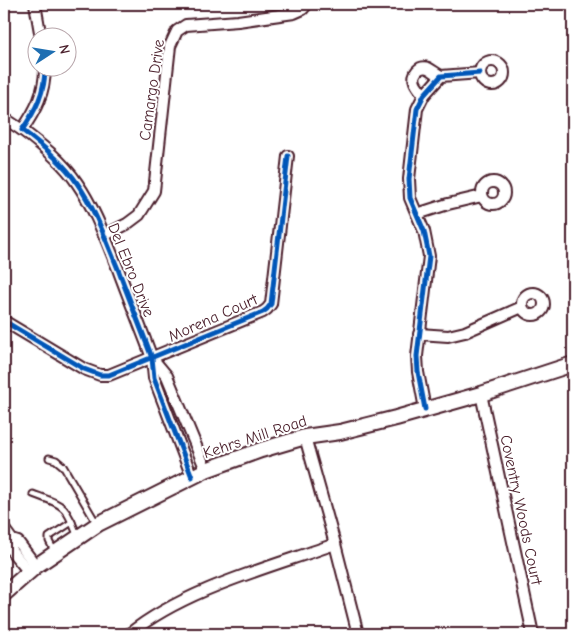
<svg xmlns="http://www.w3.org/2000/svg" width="577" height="638" font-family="'Comic Neue',sans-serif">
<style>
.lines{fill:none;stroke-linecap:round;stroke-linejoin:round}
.service-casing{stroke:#4a1f2b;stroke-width:9}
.minor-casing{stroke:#4a1f2b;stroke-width:14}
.secondary-casing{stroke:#4a1f2b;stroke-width:18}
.service{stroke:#fff;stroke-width:5}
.minor{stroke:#fff;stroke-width:10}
.secondary{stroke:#fff;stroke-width:14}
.cycleway-casing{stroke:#fff;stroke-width:8}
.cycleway{stroke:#0057b8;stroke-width:5}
.labels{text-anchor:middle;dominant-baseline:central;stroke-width:4;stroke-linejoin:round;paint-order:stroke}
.street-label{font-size:16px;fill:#4a1f2b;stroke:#fff}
</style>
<rect width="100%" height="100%" fill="#fff"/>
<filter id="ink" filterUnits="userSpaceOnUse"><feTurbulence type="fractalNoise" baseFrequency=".02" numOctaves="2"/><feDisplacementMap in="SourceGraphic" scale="10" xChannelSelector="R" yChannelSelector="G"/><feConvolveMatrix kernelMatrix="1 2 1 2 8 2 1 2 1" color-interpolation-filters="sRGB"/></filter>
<g filter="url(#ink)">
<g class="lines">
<g class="service-casing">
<g id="service">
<path d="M 49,458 L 56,460 L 63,466 L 97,524"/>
<path d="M 33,494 C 65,506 65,504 78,537"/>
<path d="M 55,553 L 49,541 L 49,537 L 72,522"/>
</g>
</g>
<g class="minor-casing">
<g id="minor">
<path d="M 35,4 L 41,38"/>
<circle cx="492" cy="73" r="12"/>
<path d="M 45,68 C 45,92 36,110 22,130 C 42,145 63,162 77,183 C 95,209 106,240 118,269 C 129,299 141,328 152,358 L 154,378 L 192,477"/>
<path d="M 424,95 C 421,91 417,87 415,82 C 412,74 419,65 428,68 C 432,70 437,74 441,76"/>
<path d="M 4,118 L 22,130"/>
<circle cx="493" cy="193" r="11"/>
<path d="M 417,214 L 448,204 L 482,196"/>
<path d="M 105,235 L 127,224 L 139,215 L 154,191 L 170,46 L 177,31 L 186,25 L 238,21 L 294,13 L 303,9 L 307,4"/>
<circle cx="533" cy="304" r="11"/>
<path d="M 4,321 L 84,369 L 100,375 L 109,375 L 263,312 L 267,309 L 271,304 L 288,156"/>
<path d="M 419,334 L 448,336 L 465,332 L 522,307"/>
<path d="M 152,358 L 167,376 L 206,470"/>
<path d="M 481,394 L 533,634"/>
<path d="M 425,409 L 418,372 L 417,356 L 429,256 L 424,231 L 410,198 L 409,179 L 417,109 L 424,95 L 441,76 L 480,73"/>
<path d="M 305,437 L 335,544 L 358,634"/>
<path d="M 4,529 L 12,540 L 18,542 L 36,566"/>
<path d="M 12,540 L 10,549 L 29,572"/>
<path d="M 129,634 C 185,589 268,568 335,544"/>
</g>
</g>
<g class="secondary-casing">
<path id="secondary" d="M 4,594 L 36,566 L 98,524 L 206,470 L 261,450 L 305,437 L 340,432 L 396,418 L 481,394 L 573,364"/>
</g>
<use href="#service" class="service"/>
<use href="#minor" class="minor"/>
<use href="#secondary" class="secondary"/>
<g class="cycleway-casing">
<g id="cycleway">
<path d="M 45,68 C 45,92 36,110 22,130 C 42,145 63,162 77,183 C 95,209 106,240 118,269 C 129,299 141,328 152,358 L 154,378 L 192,477"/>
<path d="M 4,321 L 84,369 L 100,375 L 109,375 L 263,312 L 267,309 L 271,304 L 288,156"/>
<path d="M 425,409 L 418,372 L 417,356 L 429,256 L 424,231 L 410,198 L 409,179 L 417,109 L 424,95 L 441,76 L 480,73"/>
</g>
</g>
<use href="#cycleway" class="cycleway"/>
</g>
</g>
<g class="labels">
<g class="street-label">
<text transform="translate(152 90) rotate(-82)">Camargo Drive</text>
<text transform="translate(131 270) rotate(68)">Del Ebro Drive</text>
<text transform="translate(213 318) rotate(-24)">Morena Court</text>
<text transform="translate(255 437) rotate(-18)">Kehrs Mill Road</text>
<text transform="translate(521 510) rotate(78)">Coventry Woods Court</text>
</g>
</g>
<rect width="577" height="638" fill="none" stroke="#fff" stroke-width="20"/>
<rect x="10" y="10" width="557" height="618" fill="none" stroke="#4a1f2b" stroke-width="2" filter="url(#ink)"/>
<g transform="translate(52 52) rotate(78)"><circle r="24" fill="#ffffff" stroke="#b7a5aa"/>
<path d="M0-4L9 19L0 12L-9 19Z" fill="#1f6fb2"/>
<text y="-8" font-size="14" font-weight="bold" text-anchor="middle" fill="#4a1f2b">N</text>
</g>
</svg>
